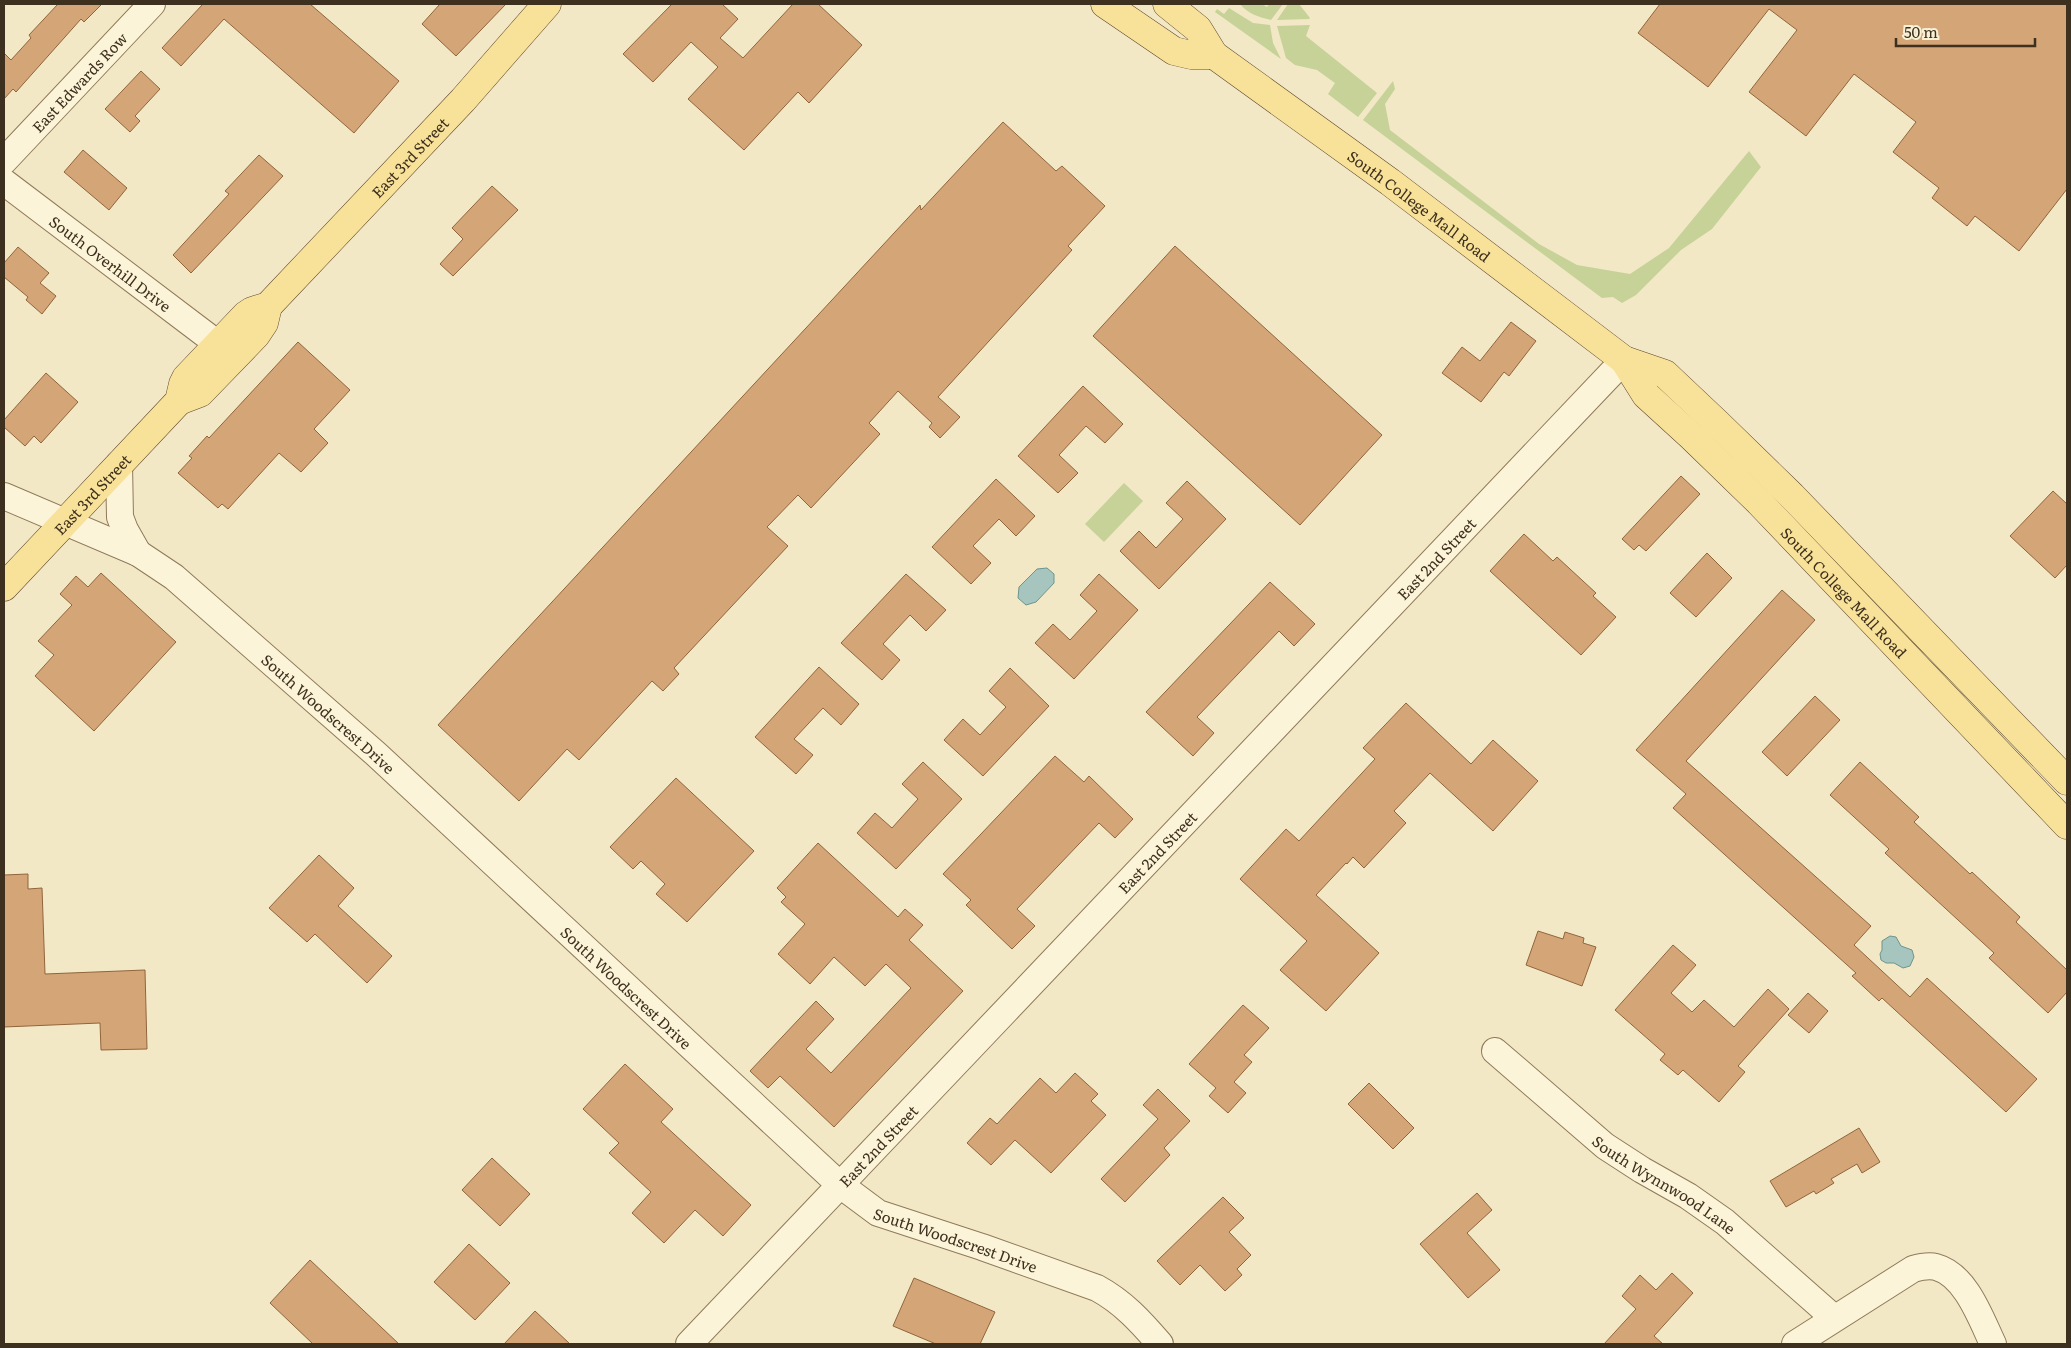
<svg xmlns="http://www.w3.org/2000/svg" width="2071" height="1348" font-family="Literata,serif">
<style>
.green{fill:#c6d297}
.water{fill:#a7c5bf;stroke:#6c958e}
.building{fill:#d4a577;stroke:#91653c}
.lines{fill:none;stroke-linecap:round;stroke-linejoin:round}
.minor-casing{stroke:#8f7a59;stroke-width:28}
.major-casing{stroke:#5d472d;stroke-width:29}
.minor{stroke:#fcf4d9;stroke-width:26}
.major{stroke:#f8e29a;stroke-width:28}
.labels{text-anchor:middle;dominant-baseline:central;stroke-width:4;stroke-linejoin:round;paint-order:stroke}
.street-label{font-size:15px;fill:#3e301e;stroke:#f9f1d5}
</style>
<rect width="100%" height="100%" fill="#f2e8c5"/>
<g class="green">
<path d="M 1240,4 L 1262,4 L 1267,7 L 1269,4 L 1283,4 L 1271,20 C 1259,17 1248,14 1240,4 Z"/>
<path d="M 1288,4 L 1299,4 L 1310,18 L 1309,19 L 1277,20 Z"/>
<path d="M 1229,8 L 1253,23 L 1270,25 L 1273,43 L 1281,59 L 1215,12 L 1217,9 L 1224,14 Z"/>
<path d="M 1310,25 L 1306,36 L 1377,93 L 1358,117 L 1328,94 L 1335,83 L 1317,70 L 1295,65 L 1286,58 L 1277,26 Z"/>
<path d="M 1393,81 L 1395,89 L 1385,104 L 1390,130 L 1539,244 L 1577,265 L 1630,274 L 1669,248 L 1749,151 L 1761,167 L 1712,229 L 1681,250 L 1636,295 L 1622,303 L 1613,297 L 1602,298 L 1363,120 Z"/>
<path d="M 1124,483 L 1143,501 L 1104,542 L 1085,524 Z"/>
</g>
<g class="water">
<path d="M 1047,568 L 1054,574 L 1054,583 L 1036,602 L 1026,605 L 1018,598 L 1019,587 L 1037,569 Z"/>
<path d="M 1890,936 L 1896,937 L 1901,946 L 1912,950 L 1914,957 L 1910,966 L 1903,968 L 1894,963 L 1886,963 L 1881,960 L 1880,954 L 1882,950 L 1882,941 Z"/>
</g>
<g class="building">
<path d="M 58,4 L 102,4 L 84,22 L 81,19 L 16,92 L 13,89 L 4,99 L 4,53 L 11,60 L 31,38 L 29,35 Z"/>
<path d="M 203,4 L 310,4 L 399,81 L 354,133 L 224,19 L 181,66 L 162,48 Z"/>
<path d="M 440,4 L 506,4 L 456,56 L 422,24 Z"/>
<path d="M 672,4 L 722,4 L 738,19 L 720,38 L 743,58 L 793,4 L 818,4 L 862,45 L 809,103 L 798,92 L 744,150 L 688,99 L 718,67 L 691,42 L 653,82 L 623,54 Z"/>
<path d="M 1660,4 L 2067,4 L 2067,189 L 2019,251 L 1975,216 L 1967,226 L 1932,198 L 1939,188 L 1893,152 L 1916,122 L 1854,74 L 1806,136 L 1749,92 L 1797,30 L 1769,9 L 1708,87 L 1638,33 Z"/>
<path d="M 141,71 L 160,89 L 135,116 L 140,121 L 130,132 L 105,109 Z"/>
<path d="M 1003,122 L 1056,171 L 1062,166 L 1105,206 L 1068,246 L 1072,250 L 938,397 L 960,417 L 940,438 L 929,427 L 932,423 L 898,391 L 869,423 L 880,434 L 811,508 L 798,495 L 767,527 L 788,546 L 674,668 L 679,674 L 663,691 L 652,681 L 579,760 L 567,749 L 519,801 L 438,725 L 920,205 L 921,210 Z"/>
<path d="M 83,150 L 127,188 L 109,210 L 64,172 Z"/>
<path d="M 259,155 L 283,176 L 191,273 L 173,255 L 229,194 L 225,191 Z"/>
<path d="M 492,186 L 518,210 L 453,276 L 440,264 L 463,239 L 452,228 Z"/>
<path d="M 1175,246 L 1382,435 L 1300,525 L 1093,336 Z"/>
<path d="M 18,247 L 49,273 L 40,283 L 56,296 L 42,314 L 26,300 L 28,297 L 4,277 L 4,263 Z"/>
<path d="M 1511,322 L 1536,341 L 1509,376 L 1504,372 L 1481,402 L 1442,373 L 1462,347 L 1480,361 Z"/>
<path d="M 298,342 L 350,390 L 314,429 L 328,443 L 301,472 L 279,453 L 228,509 L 222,504 L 218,508 L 178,473 L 192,458 L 189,456 L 207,436 L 209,438 Z"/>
<path d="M 46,373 L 78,402 L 41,443 L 34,436 L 25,446 L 4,427 L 4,420 Z"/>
<path d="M 1083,386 L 1123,424 L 1105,443 L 1086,426 L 1059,455 L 1078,473 L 1058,493 L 1018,456 Z"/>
<path d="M 1681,476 L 1700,494 L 1646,551 L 1639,545 L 1634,550 L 1622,539 Z"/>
<path d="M 996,479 L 1035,516 L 1016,536 L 999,519 L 973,546 L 991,563 L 971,584 L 932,547 Z"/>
<path d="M 1187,481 L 1226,519 L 1159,589 L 1120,551 L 1139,531 L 1156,548 L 1183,519 L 1166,503 Z"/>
<path d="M 2053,491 L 2067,504 L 2067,565 L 2055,578 L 2010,536 Z"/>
<path d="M 1524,534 L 1553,561 L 1557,557 L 1596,593 L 1593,596 L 1616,617 L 1581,655 L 1490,571 Z"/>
<path d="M 1707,553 L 1732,578 L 1696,617 L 1670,593 Z"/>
<path d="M 101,573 L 176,642 L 94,731 L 35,676 L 54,655 L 38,641 L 72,605 L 60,594 L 76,576 L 88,587 Z"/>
<path d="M 906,574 L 946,610 L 926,631 L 910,615 L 883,644 L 900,660 L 882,680 L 841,643 Z"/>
<path d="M 1099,574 L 1138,610 L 1074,679 L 1035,643 L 1053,624 L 1070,640 L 1097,611 L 1080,595 Z"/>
<path d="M 1270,582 L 1315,624 L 1294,646 L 1279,631 L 1197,717 L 1214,733 L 1193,756 L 1146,712 Z"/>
<path d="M 1782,590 L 1815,620 L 1686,761 L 1871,926 L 1854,945 L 1910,997 L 1927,978 L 2037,1079 L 2006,1112 L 1882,998 L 1879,1001 L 1852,976 L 1856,973 L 1673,808 L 1686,794 L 1636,750 Z"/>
<path d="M 819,667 L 859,704 L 841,725 L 823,708 L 794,739 L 813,755 L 796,774 L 755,737 Z"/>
<path d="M 1010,668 L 1049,706 L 983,776 L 944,740 L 963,719 L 980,735 L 1006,707 L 989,691 Z"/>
<path d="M 1815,696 L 1840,720 L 1787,776 L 1762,752 Z"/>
<path d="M 1406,703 L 1471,764 L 1493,740 L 1538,781 L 1493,831 L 1430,773 L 1394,811 L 1406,823 L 1364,868 L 1353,857 L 1347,864 L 1346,863 L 1316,895 L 1379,953 L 1326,1011 L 1280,970 L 1307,941 L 1240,879 L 1286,829 L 1299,841 L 1375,759 L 1363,748 Z"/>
<path d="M 1055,756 L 1084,782 L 1089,776 L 1133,819 L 1115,838 L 1099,823 L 1017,909 L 1035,926 L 1012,949 L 966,905 L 971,900 L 943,874 Z"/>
<path d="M 923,762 L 962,799 L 896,869 L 857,833 L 875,813 L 892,828 L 918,799 L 902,784 Z"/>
<path d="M 1860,762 L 1919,817 L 1914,822 L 1970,874 L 1972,872 L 2020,917 L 2016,922 L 2067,970 L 2067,992 L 2048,1013 L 1989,958 L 1994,953 L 1885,853 L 1889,849 L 1830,795 Z"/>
<path d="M 676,778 L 754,851 L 687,922 L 656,894 L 665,884 L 641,861 L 633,869 L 610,847 Z"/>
<path d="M 818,843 L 898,917 L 905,909 L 923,925 L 909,940 L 963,991 L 834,1127 L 780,1076 L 768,1088 L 750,1071 L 816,1001 L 834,1019 L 806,1049 L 831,1073 L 911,988 L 886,964 L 865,986 L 834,957 L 810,984 L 778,954 L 805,924 L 781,902 L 786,897 L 777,888 Z"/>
<path d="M 319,855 L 354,888 L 338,906 L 392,956 L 367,983 L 315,934 L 307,942 L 269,908 Z"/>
<path d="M 28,874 L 28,889 L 42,888 L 45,974 L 145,970 L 147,1049 L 101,1050 L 100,1023 L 4,1027 L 4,875 Z"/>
<path d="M 1538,931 L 1563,939 L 1565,932 L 1584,938 L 1583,943 L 1596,947 L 1582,986 L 1526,965 Z"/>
<path d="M 1673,945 L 1696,965 L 1671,993 L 1692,1012 L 1704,1000 L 1734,1027 L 1768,989 L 1789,1009 L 1738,1066 L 1745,1072 L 1719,1102 L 1683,1070 L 1678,1075 L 1660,1060 L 1665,1054 L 1615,1010 Z"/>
<path d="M 1808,993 L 1828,1011 L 1809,1033 L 1788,1015 Z"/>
<path d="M 1243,1005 L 1269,1028 L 1244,1055 L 1252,1062 L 1234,1082 L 1246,1093 L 1228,1113 L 1209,1096 L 1216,1088 L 1189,1064 Z"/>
<path d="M 625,1064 L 673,1109 L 661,1122 L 751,1205 L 723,1236 L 695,1210 L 664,1243 L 632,1213 L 651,1192 L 609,1153 L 619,1143 L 583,1109 Z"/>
<path d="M 1075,1073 L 1098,1094 L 1091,1101 L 1106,1115 L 1051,1173 L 1015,1140 L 991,1165 L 967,1143 L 990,1118 L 997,1124 L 1040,1078 L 1056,1093 Z"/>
<path d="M 1369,1083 L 1414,1128 L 1393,1149 L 1348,1104 Z"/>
<path d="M 1158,1089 L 1190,1121 L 1164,1148 L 1170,1155 L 1125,1202 L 1101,1179 L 1158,1119 L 1143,1105 Z"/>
<path d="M 1859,1128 L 1880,1162 L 1862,1173 L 1857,1164 L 1831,1179 L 1834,1183 L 1816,1194 L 1814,1191 L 1786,1207 L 1770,1181 Z"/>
<path d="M 492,1158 L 530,1194 L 500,1226 L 462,1190 Z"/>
<path d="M 1477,1193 L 1492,1210 L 1467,1233 L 1500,1270 L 1468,1298 L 1420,1244 Z"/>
<path d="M 1223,1197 L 1244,1218 L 1229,1232 L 1251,1255 L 1237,1269 L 1242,1275 L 1225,1291 L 1200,1265 L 1180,1285 L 1157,1261 Z"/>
<path d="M 469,1244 L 510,1283 L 475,1320 L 434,1282 Z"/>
<path d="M 310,1260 L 399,1344 L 313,1344 L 270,1303 Z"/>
<path d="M 1672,1273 L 1693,1293 L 1654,1336 L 1663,1344 L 1604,1344 L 1636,1309 L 1622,1296 L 1640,1275 L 1656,1290 Z"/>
<path d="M 914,1278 L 995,1312 L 980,1344 L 936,1344 L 893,1326 Z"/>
<path d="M 535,1311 L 570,1344 L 504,1344 Z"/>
</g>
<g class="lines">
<g class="minor-casing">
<g id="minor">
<path id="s1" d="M 4,161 L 152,4"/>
<path id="s2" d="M 4,182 L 218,344"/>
<path d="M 119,464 L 120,517 L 125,530 L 138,553"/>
<path id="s3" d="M 4,496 L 138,553 L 174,577 L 376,754 L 839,1184 L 878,1213 L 982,1247 L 1097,1288 C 1123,1302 1141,1322 1160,1344"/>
<path id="s4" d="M 1495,1051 L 1605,1146 L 1642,1170 L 1688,1196 L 1725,1222 L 1834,1318"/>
<path id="s5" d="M 689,1344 L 1624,360"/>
<path d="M 1795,1344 L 1913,1269 C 1920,1267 1928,1265 1936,1267 C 1966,1275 1981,1319 1993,1344"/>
</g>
</g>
<g class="major-casing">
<g id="major">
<path d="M 1105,4 L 1174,51 L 1191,55 L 1214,55"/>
<path id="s6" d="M 1167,4 L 1198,29 L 1214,55 L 1390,182 L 1624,360 L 1665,374 L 1718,424 L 1792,496 L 2067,781"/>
<path id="s7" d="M 1624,360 L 1646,395 L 1692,437 L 1759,502 L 2067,825"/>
<path d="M 179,401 L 200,393 L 256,335 L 264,323 L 268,306"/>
<path id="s8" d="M 4,587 L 179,401 L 183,384 L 186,378 L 246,315 L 252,311 L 268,306 L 463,100 L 547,4"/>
</g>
</g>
<use href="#minor" class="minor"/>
<use href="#major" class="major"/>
</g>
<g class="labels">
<g class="street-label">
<text stroke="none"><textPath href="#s1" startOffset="109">East Edwards Row</textPath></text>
<text stroke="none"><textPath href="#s8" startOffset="596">East 3rd Street</textPath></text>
<text stroke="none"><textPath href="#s6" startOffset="325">South College Mall Road</textPath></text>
<text stroke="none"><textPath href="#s2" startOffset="134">South Overhill Drive</textPath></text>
<text stroke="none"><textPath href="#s8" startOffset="128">East 3rd Street</textPath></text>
<text stroke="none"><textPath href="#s5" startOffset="1084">East 2nd Street</textPath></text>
<text stroke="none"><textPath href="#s7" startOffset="321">South College Mall Road</textPath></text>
<text stroke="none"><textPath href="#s3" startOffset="395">South Woodscrest Drive</textPath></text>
<text stroke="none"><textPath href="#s5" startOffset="679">East 2nd Street</textPath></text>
<text stroke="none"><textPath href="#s3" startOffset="800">South Woodscrest Drive</textPath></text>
<text stroke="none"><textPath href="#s5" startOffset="274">East 2nd Street</textPath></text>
<text stroke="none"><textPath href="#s4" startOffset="216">South Wynnwood Lane</textPath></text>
<text stroke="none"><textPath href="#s3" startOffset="1220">South Woodscrest Drive</textPath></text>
</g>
</g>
<rect width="2071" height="1348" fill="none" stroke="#3e301e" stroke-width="10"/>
<path d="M1896 38v8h139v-8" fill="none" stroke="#3e301e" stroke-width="2.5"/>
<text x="1904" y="38" font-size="15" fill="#3e301e" stroke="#f9f1d5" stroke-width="4" paint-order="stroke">50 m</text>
</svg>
